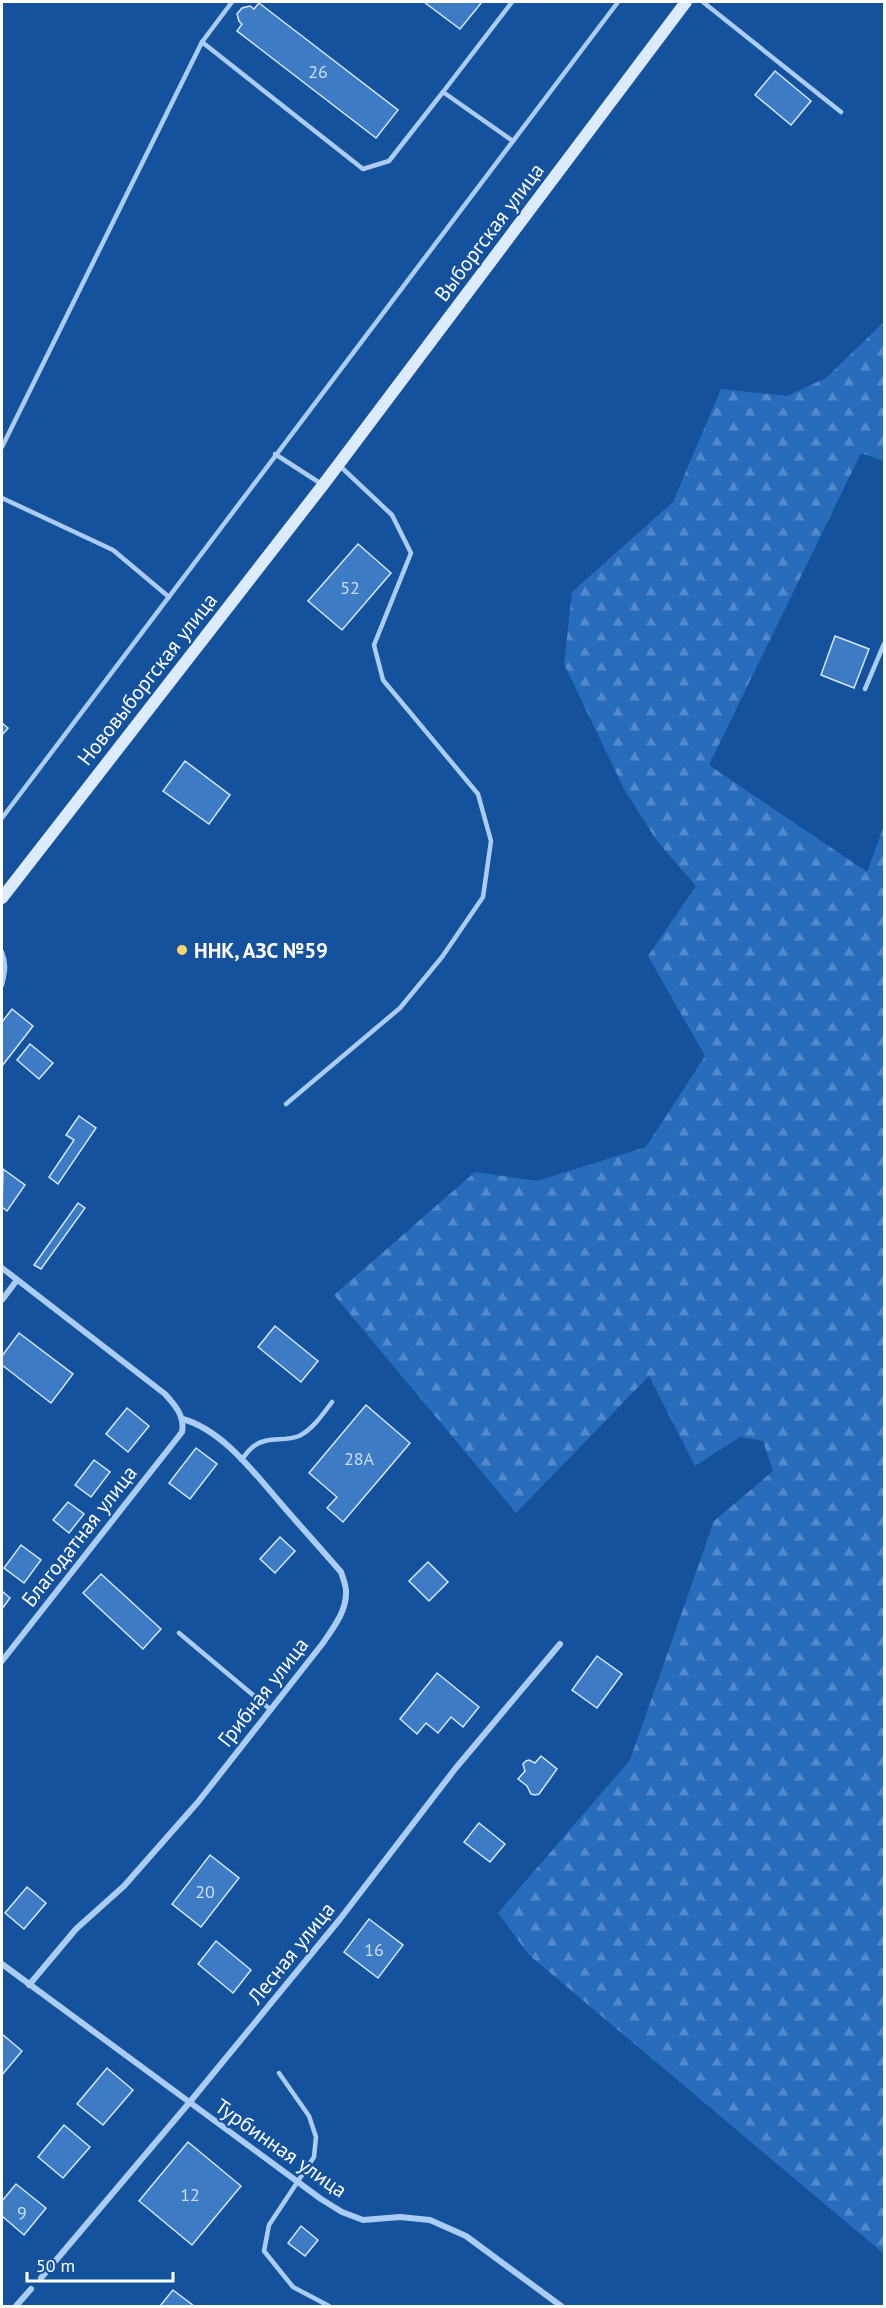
<svg xmlns="http://www.w3.org/2000/svg" width="886" height="2308" font-family="'PT Sans',sans-serif">
<style>
.forest{fill:url(#forest-firs)}
.building{fill:#3d7bc4;stroke:#d5e7fd;stroke-width:1.5}
.lines{fill:none;stroke-linecap:round;stroke-linejoin:round}
.lane{stroke:#accdf3;stroke-width:4.5}
.street{stroke:#accdf3;stroke-width:6}
.secondary{stroke:#dcebfd;stroke-width:12}
.poi-dot{fill:#ffd46f;stroke:#15529e;stroke-width:2}
.labels{text-anchor:middle;dominant-baseline:central;stroke-width:4.5;stroke-linejoin:round;paint-order:stroke}
.number-label{font-size:18px;fill:#cedef0}
.street-label{font-size:21px;fill:#fff;stroke:#15529e}
.poi-label{font-size:21px;font-weight:bold;fill:#fff;stroke:#15529e;text-anchor:start}
</style>
<defs>
<pattern id="forest-firs" width="22" height="20" patternUnits="userSpaceOnUse" patternTransform="scale(1.5)"><rect width="22" height="20" fill="#286cbc"/><path d="M5 1l3.5 6h-7zM16 11l3.5 6h-7z" fill="#5389c9"/></pattern>
</defs>
<rect width="100%" height="100%" fill="#15529e"/>
<path class="forest" d="M 884,322 L 884,461 L 861,453 L 709,765 L 867,872 L 884,826 L 884,2254 L 529,1955 L 498,1913 L 630,1760 L 714,1521 L 773,1471 L 763,1441 L 740,1437 L 695,1466 L 649,1376 L 516,1513 L 334,1295 L 475,1172 L 537,1181 L 646,1147 L 705,1056 L 648,956 L 696,886 L 657,841 L 624,789 L 564,664 L 572,592 L 673,502 L 721,389 L 787,396 L 826,378 Z"/>
<g class="building">
<path d="M 424,2 L 482,2 L 460,29 Z"/>
<path d="M 259,3 L 398,110 L 376,138 L 237,31 L 242,24 L 239,21 L 237,14 L 242,8 L 250,6 L 254,9 Z"/>
<path d="M 775,71 L 811,101 L 791,125 L 755,95 Z"/>
<path d="M 358,544 L 391,573 L 342,630 L 308,601 Z"/>
<path d="M 835,636 L 869,649 L 854,688 L 821,675 Z"/>
<path d="M 2,723 L 8,728 L 2,735 Z"/>
<path d="M 185,761 L 230,795 L 209,824 L 163,791 Z"/>
<path d="M 12,1009 L 33,1026 L 2,1066 L 2,1022 Z"/>
<path d="M 30,1044 L 53,1063 L 39,1079 L 17,1060 Z"/>
<path d="M 79,1116 L 96,1128 L 58,1184 L 49,1177 L 74,1140 L 66,1135 Z"/>
<path d="M 3,1169 L 25,1185 L 7,1211 L 2,1207 Z"/>
<path d="M 78,1203 L 85,1208 L 41,1269 L 34,1265 Z"/>
<path d="M 275,1326 L 318,1361 L 301,1382 L 258,1347 Z"/>
<path d="M 19,1333 L 73,1374 L 51,1403 L 2,1365 L 2,1356 Z"/>
<path d="M 366,1405 L 410,1443 L 343,1522 L 327,1508 L 337,1497 L 309,1473 Z"/>
<path d="M 127,1408 L 149,1426 L 128,1452 L 106,1434 Z"/>
<path d="M 196,1448 L 217,1464 L 190,1499 L 169,1483 Z"/>
<path d="M 94,1460 L 110,1472 L 91,1497 L 75,1485 Z"/>
<path d="M 68,1502 L 84,1514 L 69,1533 L 53,1520 Z"/>
<path d="M 280,1537 L 295,1551 L 275,1573 L 260,1559 Z"/>
<path d="M 21,1545 L 41,1560 L 24,1583 L 4,1568 Z"/>
<path d="M 428,1562 L 448,1582 L 429,1601 L 409,1581 Z"/>
<path d="M 101,1574 L 161,1629 L 143,1649 L 83,1593 Z"/>
<path d="M 2,1591 L 10,1598 L 2,1609 Z"/>
<path d="M 597,1656 L 622,1674 L 597,1708 L 572,1690 Z"/>
<path d="M 437,1673 L 479,1707 L 463,1727 L 451,1717 L 438,1733 L 426,1723 L 417,1734 L 400,1719 Z"/>
<path d="M 541,1756 L 557,1769 L 539,1794 L 535,1795 L 531,1794 L 527,1786 L 518,1779 L 525,1771 L 523,1764 L 526,1761 L 529,1760 L 535,1763 Z"/>
<path d="M 479,1823 L 505,1844 L 490,1862 L 464,1842 Z"/>
<path d="M 210,1855 L 239,1878 L 201,1927 L 172,1904 Z"/>
<path d="M 27,1887 L 46,1903 L 24,1929 L 5,1913 Z"/>
<path d="M 369,1919 L 403,1945 L 378,1978 L 344,1952 Z"/>
<path d="M 216,1941 L 251,1970 L 233,1993 L 198,1964 Z"/>
<path d="M 2,2034 L 22,2051 L 2,2075 Z"/>
<path d="M 107,2068 L 133,2090 L 103,2125 L 77,2104 Z"/>
<path d="M 64,2125 L 90,2147 L 63,2178 L 38,2157 Z"/>
<path d="M 188,2142 L 241,2186 L 192,2245 L 139,2201 Z"/>
<path d="M 16,2184 L 46,2208 L 24,2235 L 2,2216 L 2,2201 Z"/>
<path d="M 301,2226 L 318,2240 L 305,2256 L 288,2243 Z"/>
<path d="M 173,2290 L 194,2306 L 160,2306 Z"/>
</g>
<g class="lines">
<g class="lane">
<path d="M 703,2 L 841,112"/>
<path d="M 202,42 L 363,169 L 389,161 L 443,92 L 513,141"/>
<path d="M 443,92 L 512,2"/>
<path d="M 2,447 L 202,42 L 232,2"/>
<path d="M 275,454 L 323,485"/>
<path d="M 2,498 L 113,550 L 169,597"/>
<path d="M 865,689 L 884,644"/>
<path d="M 2,818 L 618,2"/>
<path d="M 2,952 C 7,964 5,973 2,985"/>
<path d="M 286,1104 L 400,1008 L 442,957 L 483,897 L 491,841 L 478,794 L 383,680 L 374,645 L 411,553 L 392,515 L 340,466"/>
<path d="M 241,1460 C 245,1456 249,1449 254,1446 C 266,1436 285,1442 299,1436 C 313,1429 323,1414 332,1402"/>
<path d="M 179,1633 L 271,1710"/>
<path d="M 279,2073 L 309,2116 L 316,2137 L 314,2157 L 269,2225 L 264,2251 L 293,2287 L 329,2306"/>
</g>
<g class="street">
<path d="M 2,1268 L 165,1394 C 175,1405 185,1416 182,1432 L 2,1661"/>
<path d="M 2,1300 L 17,1280"/>
<path d="M 2,1964 L 321,2199 L 342,2212 L 363,2220 L 400,2217 L 430,2220 L 466,2236 L 561,2306"/>
<path d="M 29,1985 L 76,1929 L 124,1886 L 198,1802 L 323,1643 C 333,1628 347,1611 346,1591 C 346,1585 343,1578 341,1572 C 322,1550 302,1528 283,1506 C 255,1474 224,1431 183,1419"/>
<path d="M 41,2278 L 189,2103 L 340,1919 L 455,1769 L 560,1644"/>
<path d="M 16,2306 L 31,2289"/>
</g>
<path class="secondary" d="M 2,898 L 323,485 L 686,2"/>
</g>
<circle class="poi-dot" cx="182" cy="950" r="6"/>
<g class="labels">
<g class="number-label">
<text x="318" y="71">26</text>
<text x="350" y="587">52</text>
<text x="359" y="1458">28А</text>
<text x="205" y="1891">20</text>
<text x="374" y="1949">16</text>
<text x="190" y="2194">12</text>
<text x="22" y="2212">9</text>
</g>
<g class="street-label">
<text transform="translate(489 232) rotate(-53)">Выборгская улица</text>
<text transform="translate(147 679) rotate(-52)">Нововыборгская улица</text>
<text transform="translate(79 1536) rotate(-52)">Благодатная улица</text>
<text transform="translate(263 1692) rotate(-52)">Грибная улица</text>
<text transform="translate(291 1953) rotate(-51)">Лесная улица</text>
<text transform="translate(281 2148) rotate(35)">Турбинная улица</text>
</g>
<g class="poi-label">
<text x="194" y="950">ННК, АЗС №59</text>
</g>
</g>
<rect width="886" height="2308" fill="none" stroke="#ffffff" stroke-width="6"/>
<path d="M27 2272v9h146v-9" fill="none" stroke="#ffffff" stroke-width="3"/>
<text x="36" y="2272" font-size="18" fill="#ffffff" stroke="#15529e" stroke-width="4.5" paint-order="stroke">50 m</text>
</svg>
